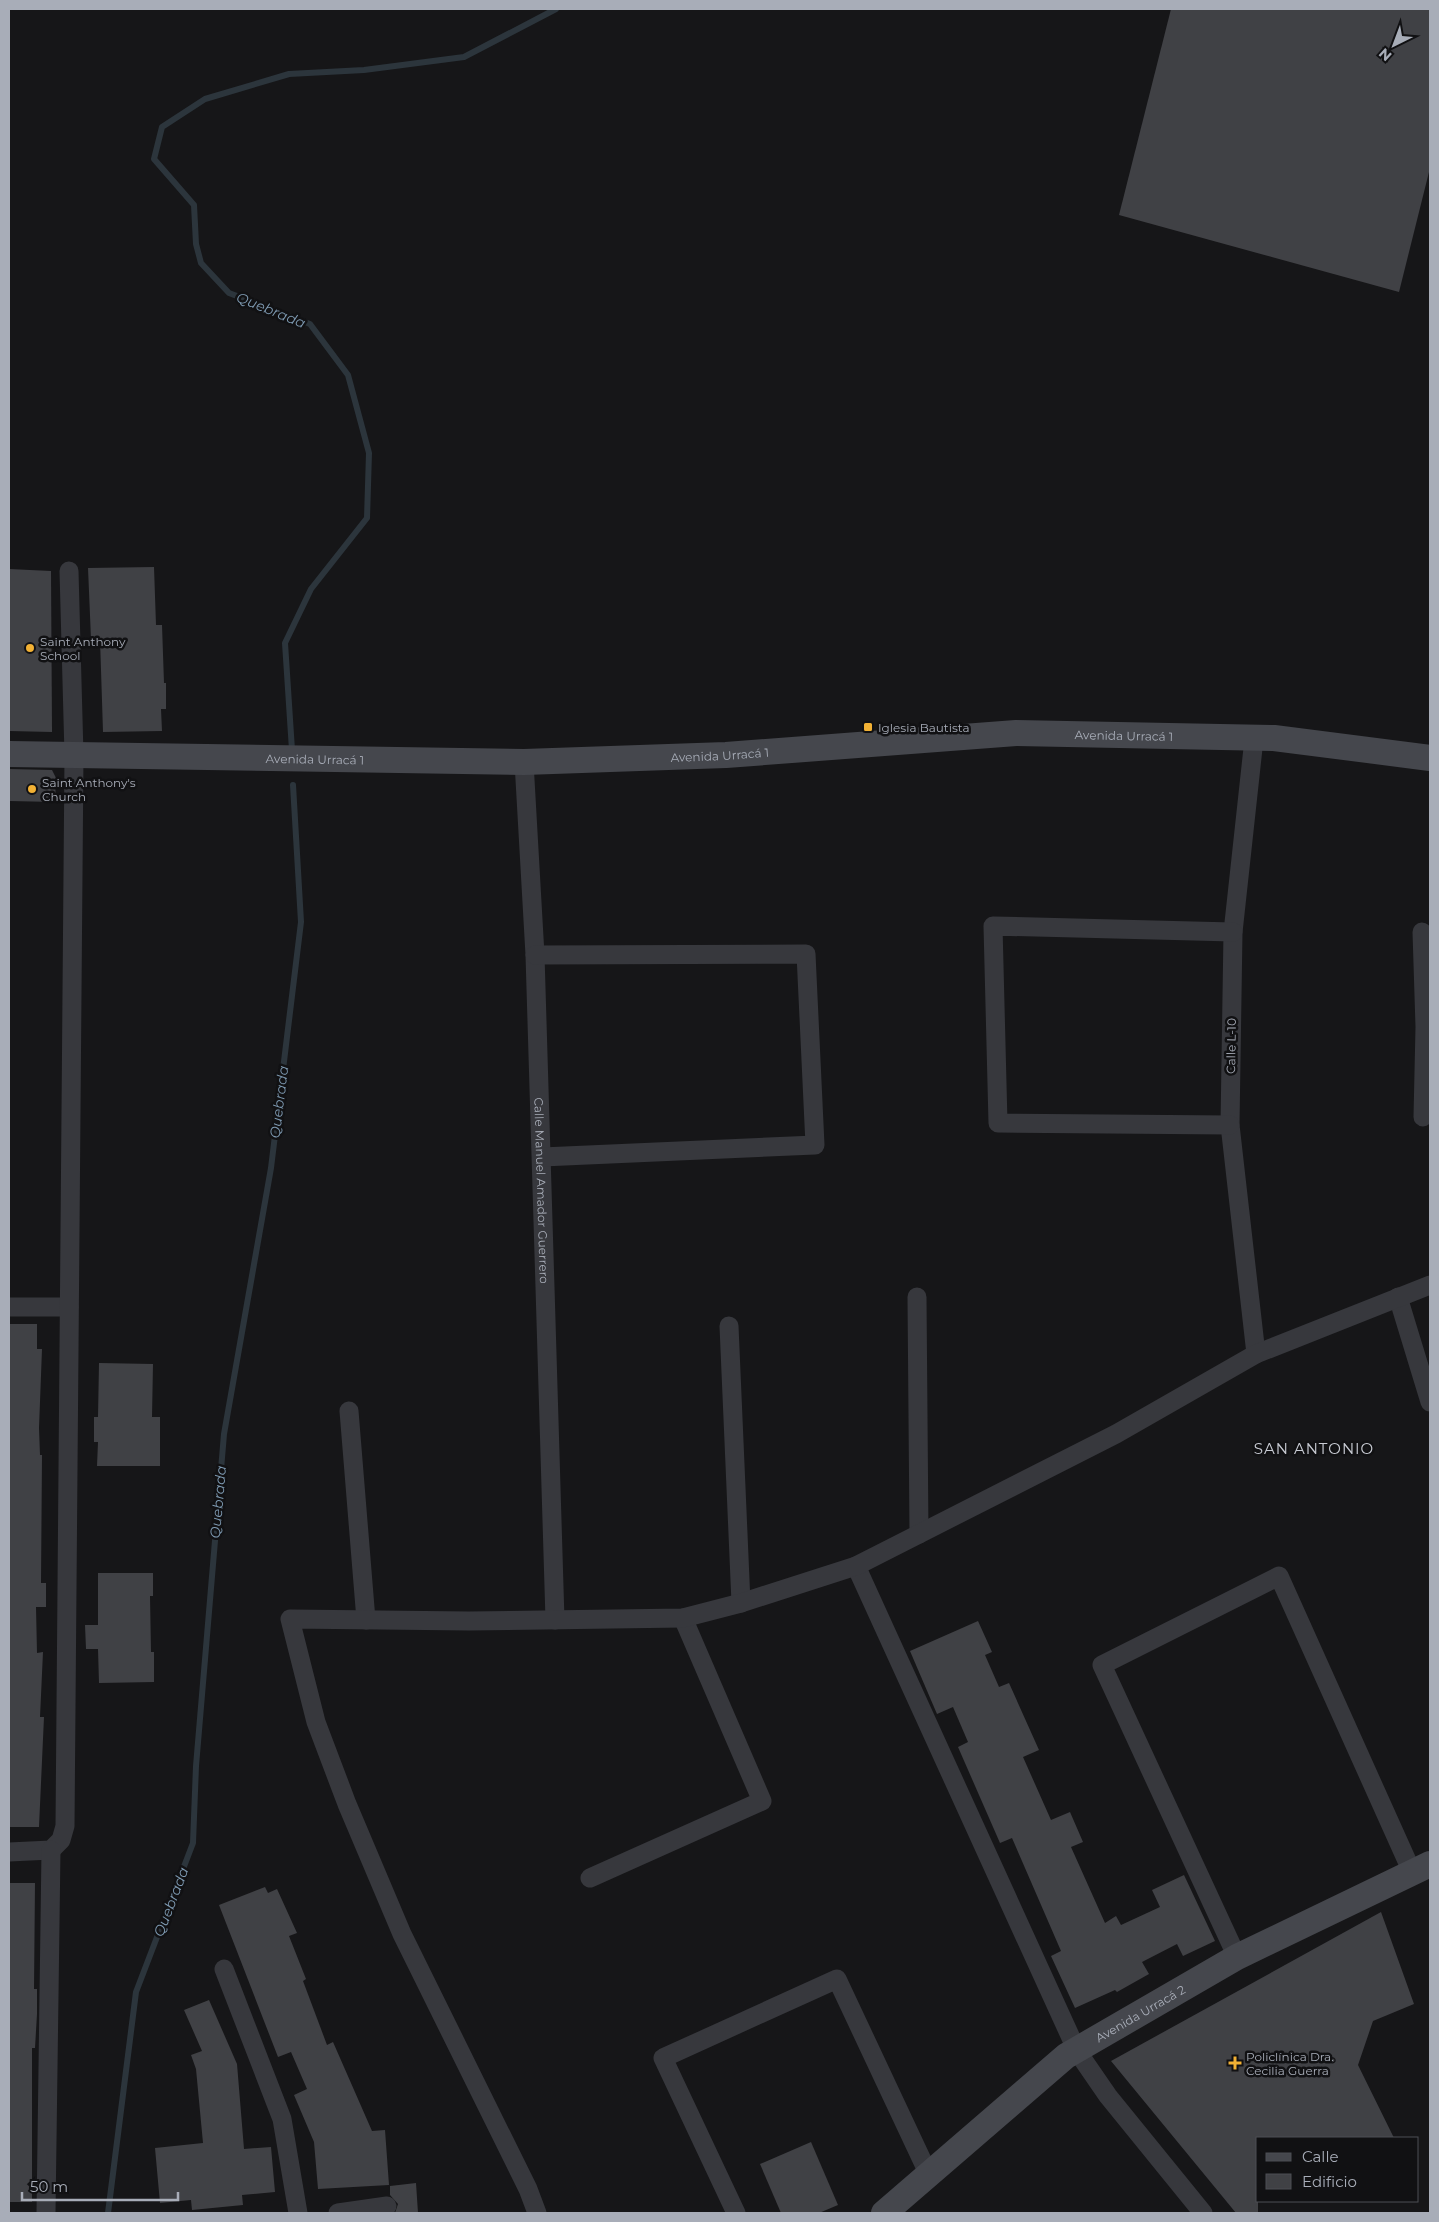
<svg xmlns="http://www.w3.org/2000/svg" width="1439" height="2222" font-family="Montserrat,sans-serif">
<style>
.lines{fill:none;stroke-linecap:round;stroke-linejoin:round}
.stream{stroke:#2c353c;stroke-width:6}
.building{fill:#404145}
.street{stroke:#37383d;stroke-width:19}
.secondary{stroke:#45474d;stroke-width:26}
.poi-dot{fill:#f2b134;stroke:#111113;stroke-width:2}
.labels{text-anchor:middle;dominant-baseline:central;stroke-width:5;stroke-linejoin:round;paint-order:stroke}
.poi-label{font-size:12px;fill:#a8adb8;stroke:#111113;text-anchor:start}
.street-label{font-size:12px;fill:#a8adb8;stroke:#111113}
.water-label{font-size:14px;font-style:italic;fill:#7f9bb3;stroke:#111113}
.quarter-label{font-size:15px;letter-spacing:1px;fill:#c9ccd4;stroke:#111113}
</style>
<rect width="100%" height="100%" fill="#161618"/>
<g class="lines">
<g class="stream">
<path d="M 292,750 L 285,643 L 311,589 L 367,518 L 369,453 L 348,375 L 310,324 L 229,293 L 201,263 L 196,244 L 194,205 L 154,159 L 162,127 L 205,99 L 289,74 L 364,70 L 464,57 L 556,9"/>
<path d="M 108,2213 L 136,1992 L 193,1843 L 196,1766 L 224,1434 L 271,1168 L 301,922 L 293,785"/>
</g>
</g>
<g class="building">
<path d="M 1171,9 L 1430,9 L 1430,168 L 1399,292 L 1119,215 Z"/>
<path d="M 154,567 L 156,625 L 162,625 L 164,683 L 166,683 L 166,709 L 161,709 L 162,731 L 103,732 L 100,639 L 91,639 L 88,568 Z"/>
<path d="M 9,569 L 51,571 L 52,732 L 9,731 Z"/>
<path d="M 9,769 L 52,770 L 56,778 L 55,802 L 9,801 Z"/>
<path d="M 9,1324 L 37,1324 L 37,1349 L 42,1349 L 39,1428 L 40,1455 L 42,1455 L 41,1583 L 46,1583 L 46,1607 L 36,1607 L 37,1653 L 43,1652 L 40,1717 L 44,1717 L 39,1827 L 9,1827 Z"/>
<path d="M 99,1363 L 153,1364 L 152,1417 L 160,1417 L 160,1466 L 97,1466 L 98,1442 L 94,1442 L 94,1417 L 98,1417 Z"/>
<path d="M 98,1573 L 153,1573 L 153,1596 L 150,1596 L 151,1652 L 154,1652 L 154,1682 L 99,1683 L 98,1649 L 86,1649 L 85,1625 L 98,1625 Z"/>
<path d="M 978,1621 L 992,1652 L 985,1655 L 999,1687 L 1009,1683 L 1039,1750 L 1023,1757 L 1051,1820 L 1070,1812 L 1083,1842 L 1071,1847 L 1105,1923 L 1116,1916 L 1121,1925 L 1160,1907 L 1152,1890 L 1184,1875 L 1215,1941 L 1183,1956 L 1177,1944 L 1142,1962 L 1149,1974 L 1117,1992 L 1115,1990 L 1075,2008 L 1051,1956 L 1061,1951 L 1012,1838 L 1000,1843 L 958,1747 L 968,1742 L 953,1707 L 937,1714 L 910,1651 Z"/>
<path d="M 9,1883 L 35,1883 L 34,1989 L 37,1989 L 37,2014 L 35,2048 L 32,2048 L 32,2202 L 9,2202 Z"/>
<path d="M 265,1887 L 268,1893 L 277,1889 L 297,1933 L 289,1936 L 306,1979 L 303,1981 L 327,2045 L 333,2042 L 372,2131 L 385,2130 L 389,2185 L 318,2189 L 314,2142 L 294,2095 L 307,2089 L 291,2052 L 278,2057 L 219,1905 Z"/>
<path d="M 1381,1912 L 1414,2004 L 1373,2021 L 1358,2065 L 1394,2138 L 1258,2138 L 1258,2213 L 1236,2213 L 1111,2061 Z"/>
<path d="M 209,2000 L 237,2064 L 244,2149 L 271,2147 L 275,2192 L 242,2195 L 243,2205 L 192,2210 L 191,2200 L 160,2203 L 155,2148 L 203,2143 L 196,2069 L 191,2055 L 202,2051 L 184,2010 Z"/>
<path d="M 811,2142 L 838,2205 L 819,2213 L 781,2213 L 760,2164 Z"/>
<path d="M 416,2183 L 418,2213 L 395,2213 L 398,2204 L 390,2195 L 390,2186 Z"/>
</g>
<g class="lines">
<g class="street">
<path d="M 1254,739 L 1233,932 L 1230,1125 L 1256,1354"/>
<path id="s1" d="M 524,762 L 535,955 L 555,1620"/>
<path d="M 1422,932 L 1425,1027 L 1423,1117"/>
<path d="M 535,955 L 806,954 L 815,1145 L 542,1157"/>
<path d="M 1230,1125 L 998,1123 L 993,926 L 1233,932"/>
<path d="M 917,1297 L 919,1534"/>
<path d="M 1398,1297 L 1430,1402"/>
<path d="M 9,1307 L 69,1307"/>
<path d="M 729,1326 L 741,1603"/>
<path d="M 349,1411 L 366,1620"/>
<path d="M 856,1566 L 1077,2051 L 1108,2096 L 1203,2213"/>
<path d="M 9,1852 L 51,1850 L 61,1840 L 65,1826 L 74,755 L 69,571"/>
<path d="M 590,1878 L 762,1801 L 683,1618"/>
<path d="M 1237,1957 L 1102,1665 L 1279,1576 L 1412,1872"/>
<path d="M 224,1969 L 282,2119 L 298,2213"/>
<path d="M 46,2213 L 51,1850"/>
<path d="M 338,2213 L 387,2206"/>
<path d="M 537,2213 L 528,2189 L 402,1934 L 347,1804 L 316,1722 L 290,1619 L 469,1621 L 683,1618 L 741,1603 L 856,1566 L 1116,1434 L 1256,1354 L 1430,1285"/>
<path d="M 736,2213 L 663,2058 L 837,1979 L 929,2175"/>
</g>
<g class="secondary">
<path id="s2" d="M 9,754 L 524,762 L 726,755 L 1016,733 L 1274,738 L 1430,758"/>
<path id="s3" d="M 884,2213 L 1066,2056 L 1237,1957 L 1430,1864"/>
</g>
</g>
<g class="poi-dot">
<circle cx="30" cy="648" r="5"/>
<rect x="863" y="722" width="10" height="10" rx="2.5"/>
<circle cx="32" cy="789" r="5"/>
<path d="M1232.5 2055.5h5v5h5v5h-5v5h-5v-5h-5v-5h5z"/>
</g>
<g class="labels">
<g class="poi-label">
<text x="40" y="641">Saint Anthony<tspan x="40" dy="14">School</tspan></text>
<text x="878" y="727">Iglesia Bautista</text>
<text x="42" y="782">Saint Anthony's<tspan x="42" dy="14">Church</tspan></text>
<text x="1246" y="2056">Policlínica Dra.<tspan x="1246" dy="14">Cecilia Guerra</tspan></text>
</g>
<g class="street-label">
<text stroke="none"><textPath href="#s2" startOffset="1116">Avenida Urracá 1</textPath></text>
<text stroke="none"><textPath href="#s2" startOffset="711">Avenida Urracá 1</textPath></text>
<text stroke="none"><textPath href="#s2" startOffset="306">Avenida Urracá 1</textPath></text>
<text transform="translate(1231 1046) rotate(-89)">Calle L-10</text>
<text stroke="none"><textPath href="#s1" startOffset="429">Calle Manuel Amador Guerrero</textPath></text>
<text stroke="none"><textPath href="#s3" startOffset="326">Avenida Urracá 2</textPath></text>
</g>
<g class="water-label">
<text transform="translate(271 310) rotate(22)">Quebrada</text>
<text transform="translate(279 1102) rotate(-83)">Quebrada</text>
<text transform="translate(218 1502) rotate(-85)">Quebrada</text>
<text transform="translate(171 1902) rotate(-69)">Quebrada</text>
</g>
<g class="quarter-label">
<text x="1314" y="1448">SAN ANTONIO</text>
</g>
</g>
<rect width="1439" height="2222" fill="none" stroke="#a8adb8" stroke-width="20"/>
<rect x="1256" y="2137" width="162" height="65" fill="#111113" stroke="#4d4f55"/>
<rect x="1266" y="2153" width="25" height="8" fill="#45474d" stroke="#4d4f55"/>
<text x="1302" y="2162" font-size="15" fill="#a8adb8">Calle</text>
<rect x="1266" y="2174" width="25" height="15" fill="#404145" stroke="#4d4f55"/>
<text x="1302" y="2187" font-size="15" fill="#a8adb8">Edificio</text>
<g transform="translate(1394 45) rotate(222)" stroke="#111113" stroke-width="4" paint-order="stroke">
<path d="M0-4L9 19L0 12L-9 19Z" fill="#a8adb8"/>
<text y="-8" font-size="14" font-weight="bold" text-anchor="middle" fill="#a8adb8">N</text>
</g>
<path d="M22 2192v8h156v-8" fill="none" stroke="#a8adb8" stroke-width="2.5"/>
<text x="30" y="2192" font-size="15" fill="#a8adb8" stroke="#111113" stroke-width="4" paint-order="stroke">50 m</text>
</svg>
